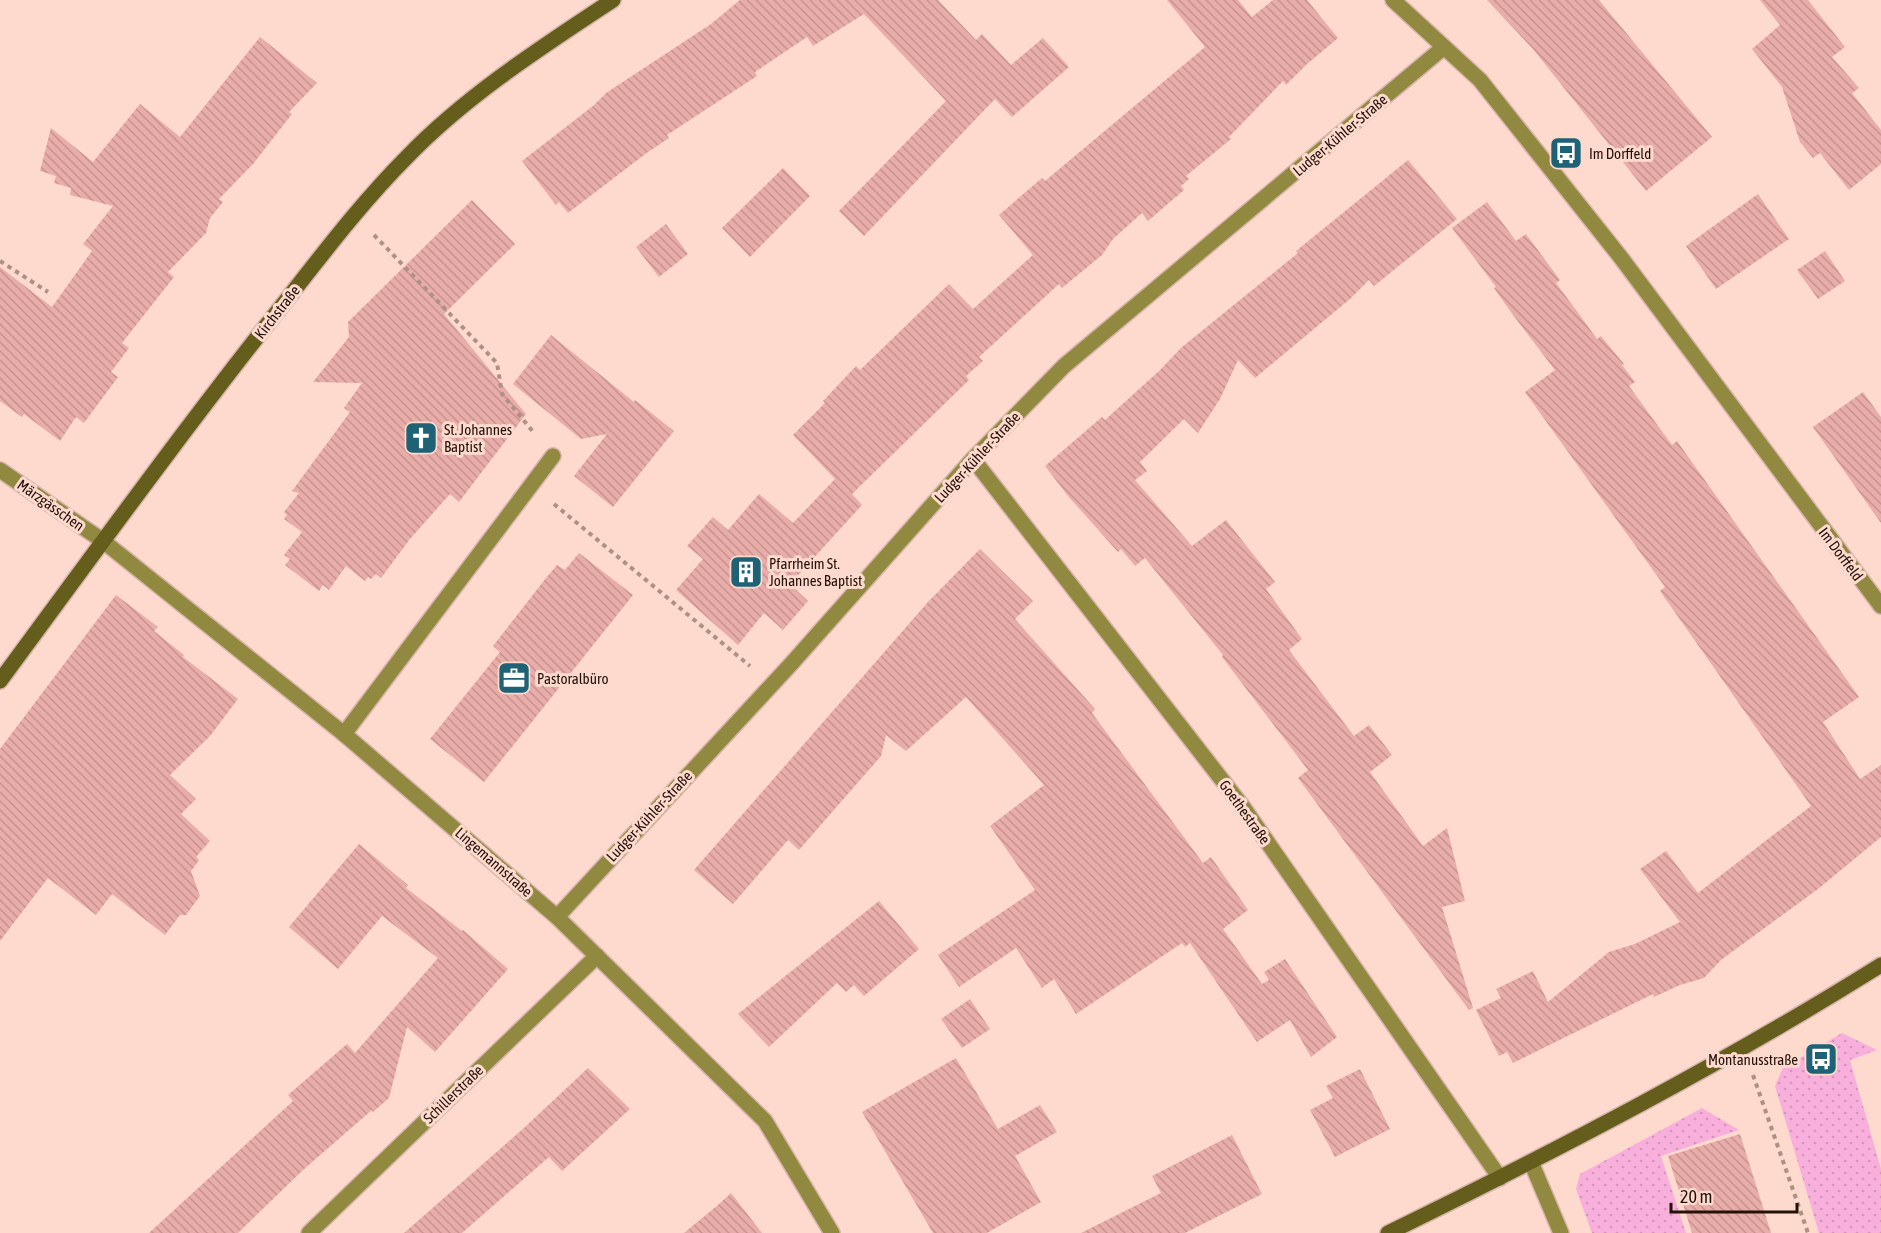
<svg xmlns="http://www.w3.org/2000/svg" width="1881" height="1233" font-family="'Asap Condensed',sans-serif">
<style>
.grass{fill:url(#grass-dots)}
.building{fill:url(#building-back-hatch)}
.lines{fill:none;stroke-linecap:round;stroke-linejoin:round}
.lane-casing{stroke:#d6b6aa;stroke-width:18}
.street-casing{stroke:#d6b6aa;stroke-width:18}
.secondary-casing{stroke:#d6b6aa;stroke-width:18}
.path{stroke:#ae9085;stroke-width:4;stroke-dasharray:4.5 4.5;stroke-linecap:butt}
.lane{stroke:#928941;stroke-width:15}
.street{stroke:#928941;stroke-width:15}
.secondary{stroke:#655d1b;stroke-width:15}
.labels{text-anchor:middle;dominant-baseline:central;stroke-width:6;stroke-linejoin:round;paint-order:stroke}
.street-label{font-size:15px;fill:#241109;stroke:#fddacd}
.poi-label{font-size:15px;fill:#241109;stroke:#fddacd;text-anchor:start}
</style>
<defs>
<pattern id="grass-dots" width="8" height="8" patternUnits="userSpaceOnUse" patternTransform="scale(1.5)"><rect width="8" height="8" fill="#f8afdc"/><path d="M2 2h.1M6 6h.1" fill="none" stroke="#d496bb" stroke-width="1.8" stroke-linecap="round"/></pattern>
<pattern id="building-back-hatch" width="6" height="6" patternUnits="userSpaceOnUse" patternTransform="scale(1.5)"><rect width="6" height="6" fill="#e8aca9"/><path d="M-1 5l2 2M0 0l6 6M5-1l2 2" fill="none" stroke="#c79390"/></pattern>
</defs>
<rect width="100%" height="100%" fill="#fddacd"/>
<g class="grass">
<path d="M 1842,1033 L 1877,1050 L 1850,1060 L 1881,1169 L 1881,1233 L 1819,1233 L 1775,1086 L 1783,1068 Z"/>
<path d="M 1702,1108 L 1739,1130 L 1661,1156 L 1686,1233 L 1592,1233 L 1576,1189 L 1580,1174 Z"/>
</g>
<g class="building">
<path d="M 740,0 L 938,0 L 976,40 L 982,34 L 1011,65 L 1043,38 L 1069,67 L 1012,117 L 995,99 L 864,236 L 839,211 L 946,101 L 864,14 L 813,46 L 807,37 L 755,72 L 757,76 L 667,135 L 669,138 L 648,152 L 568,213 L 559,202 L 556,205 L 522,161 L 593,106 L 606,93 L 711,24 Z"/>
<path d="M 1167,0 L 1238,0 L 1252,17 L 1273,0 L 1307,0 L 1338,38 L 1306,65 L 1286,85 L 1283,81 L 1229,137 L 1231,139 L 1186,176 L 1189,179 L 1181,186 L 1184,190 L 1148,221 L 1142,213 L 1113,239 L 1102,255 L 1062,288 L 1059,284 L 979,357 L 983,361 L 966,376 L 969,380 L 852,494 L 862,505 L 790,584 L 808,601 L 783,630 L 764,613 L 738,645 L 676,590 L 703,559 L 687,546 L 713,517 L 728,530 L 759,494 L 793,523 L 835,479 L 793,435 L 825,403 L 823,401 L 856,366 L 860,370 L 949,284 L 973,309 L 1033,255 L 999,215 L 1042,178 L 1045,181 L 1205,47 Z"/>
<path d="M 1487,0 L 1599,0 L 1712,137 L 1646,191 L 1533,49 Z"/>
<path d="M 1760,0 L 1808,0 L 1845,47 L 1832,57 L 1859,88 L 1852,93 L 1881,130 L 1881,164 L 1849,190 L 1820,153 L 1813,158 L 1800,142 L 1782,87 L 1752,49 L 1780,25 Z"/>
<path d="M 260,37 L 317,83 L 289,112 L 292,114 L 253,164 L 219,199 L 223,202 L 210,218 L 206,233 L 168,272 L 174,277 L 122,343 L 129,348 L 111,372 L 118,377 L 84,423 L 76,417 L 60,441 L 24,414 L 22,417 L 0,401 L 0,267 L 52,307 L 92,251 L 83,244 L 113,206 L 70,195 L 71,188 L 54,183 L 56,176 L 40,171 L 51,128 L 93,162 L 140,104 L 180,137 Z"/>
<path d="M 1408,160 L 1457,219 L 1374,286 L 1369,280 L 1350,299 L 1255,378 L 1238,360 L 1220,399 L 1198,433 L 1184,419 L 1140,462 L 1147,471 L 1135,480 L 1192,546 L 1226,520 L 1275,582 L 1266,589 L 1302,639 L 1289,650 L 1354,736 L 1369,725 L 1392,755 L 1370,772 L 1423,846 L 1447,828 L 1465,901 L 1442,907 L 1473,1008 L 1469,1010 L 1298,778 L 1308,770 L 1222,657 L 1223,655 L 1145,558 L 1135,566 L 1121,549 L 1118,552 L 1068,496 L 1045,466 L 1102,417 L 1105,420 L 1159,371 L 1182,347 L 1298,253 L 1296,251 Z"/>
<path d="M 783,168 L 810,196 L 750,257 L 722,228 Z"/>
<path d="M 1758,194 L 1789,239 L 1716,289 L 1686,246 Z"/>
<path d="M 472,200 L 515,244 L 444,314 L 526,414 L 459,502 L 450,494 L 410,539 L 381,578 L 376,574 L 371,579 L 368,577 L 365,581 L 346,566 L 329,590 L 323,585 L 319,591 L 285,565 L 290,559 L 284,555 L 302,532 L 284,519 L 287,515 L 284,512 L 299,493 L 292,491 L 350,412 L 344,408 L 362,383 L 313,382 L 349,337 L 348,322 Z"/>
<path d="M 1487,202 L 1516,241 L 1526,234 L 1560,280 L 1556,283 L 1579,314 L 1597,339 L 1601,336 L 1624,364 L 1622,365 L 1635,382 L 1629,386 L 1672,445 L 1677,441 L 1859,697 L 1823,722 L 1860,779 L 1881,765 L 1881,837 L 1818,889 L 1721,960 L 1704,978 L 1680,985 L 1654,997 L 1653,994 L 1513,1063 L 1507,1052 L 1499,1056 L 1476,1010 L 1501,998 L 1496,989 L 1533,971 L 1548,1002 L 1609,952 L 1635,944 L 1680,922 L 1640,869 L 1666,851 L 1698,893 L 1811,806 L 1660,591 L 1665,587 L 1525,392 L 1555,370 L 1513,315 L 1494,288 L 1496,287 L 1452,228 Z"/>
<path d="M 666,224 L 688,254 L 659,277 L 636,247 Z"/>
<path d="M 1825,251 L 1845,281 L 1818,299 L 1797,270 Z"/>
<path d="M 551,335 L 634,402 L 635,400 L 674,431 L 613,507 L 574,476 L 607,434 L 581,439 L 513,384 Z"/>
<path d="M 1863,392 L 1881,417 L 1881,523 L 1813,427 Z"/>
<path d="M 980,549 L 1033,601 L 1015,619 L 1095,709 L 1092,713 L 1203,863 L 1211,857 L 1248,910 L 1223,929 L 1262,984 L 1269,980 L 1264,972 L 1285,959 L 1337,1037 L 1311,1057 L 1290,1020 L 1257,1042 L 1190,943 L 1185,947 L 1182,943 L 1076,1014 L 1054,979 L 1042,988 L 1016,948 L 959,987 L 938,955 L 1035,890 L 990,826 L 1044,785 L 966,697 L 906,751 L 886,735 L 881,756 L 799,850 L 788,840 L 733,904 L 694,870 L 928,602 Z"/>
<path d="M 579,553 L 633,595 L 484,782 L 430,739 L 500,652 L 493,646 L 546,578 L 557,565 L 565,570 Z"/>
<path d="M 116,595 L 158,627 L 154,631 L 184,655 L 183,657 L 238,699 L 210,736 L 170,775 L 196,799 L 181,814 L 210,841 L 196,857 L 199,860 L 191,871 L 200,896 L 186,915 L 180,915 L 165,935 L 112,894 L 96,915 L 48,878 L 0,941 L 0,749 Z"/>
<path d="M 359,844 L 408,885 L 406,888 L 462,931 L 463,930 L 508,969 L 435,1052 L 407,1027 L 389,1098 L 373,1112 L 372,1110 L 303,1170 L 238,1233 L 149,1233 L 293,1101 L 288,1095 L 347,1044 L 355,1053 L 438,958 L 382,916 L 338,969 L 289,927 Z"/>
<path d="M 879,901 L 919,949 L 864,996 L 854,985 L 846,992 L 837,983 L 769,1047 L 738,1014 Z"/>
<path d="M 970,999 L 990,1029 L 962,1048 L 941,1019 Z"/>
<path d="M 956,1058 L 998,1129 L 1040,1105 L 1057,1132 L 1015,1156 L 1041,1202 L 987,1233 L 933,1233 L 862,1112 Z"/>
<path d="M 588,1068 L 630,1109 L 562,1171 L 549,1157 L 462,1233 L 404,1233 L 525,1127 Z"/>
<path d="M 1360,1069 L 1390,1129 L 1335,1157 L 1310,1110 L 1333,1098 L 1326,1086 Z"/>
<path d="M 1740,1134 L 1771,1233 L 1692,1233 L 1668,1156 Z"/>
<path d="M 1232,1135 L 1262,1194 L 1185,1233 L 1081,1233 L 1161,1193 L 1152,1176 Z"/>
<path d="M 731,1193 L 762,1233 L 684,1233 L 718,1205 Z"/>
</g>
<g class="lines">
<g class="lane-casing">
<path id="lane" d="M 344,734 L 553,456"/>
</g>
<g class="street-casing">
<g id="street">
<path d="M 1393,0 L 1480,80 L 1622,259 L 1881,606"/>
<path d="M 973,459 L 1243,807 L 1500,1178"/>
<path d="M 0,470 L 103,541 L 344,734 L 557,917 L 765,1121 L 832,1233"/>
<path d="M 557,917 L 792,663 L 973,459 L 1064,366 L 1444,47"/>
<path d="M 1531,1162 L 1561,1233"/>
<path d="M 309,1233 L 597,956"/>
</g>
</g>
<g class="secondary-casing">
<g id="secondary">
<path d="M 0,681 C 90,559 179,436 273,317 C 316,263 358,206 407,157 C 467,95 542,47 613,0"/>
<path d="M 1388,1233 C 1556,1151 1723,1064 1881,965"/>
</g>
</g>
<g class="path">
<path d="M 374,235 L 497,363 L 502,394 L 534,433"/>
<path d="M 0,261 L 48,292"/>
<path d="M 554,504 L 750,666"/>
<path d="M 1753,1075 L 1808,1233"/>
</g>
<use href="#lane" class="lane"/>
<use href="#street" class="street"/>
<use href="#secondary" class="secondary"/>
</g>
<defs>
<g id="bus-square" transform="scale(1.725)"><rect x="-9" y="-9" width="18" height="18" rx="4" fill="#1f6175" stroke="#fddacd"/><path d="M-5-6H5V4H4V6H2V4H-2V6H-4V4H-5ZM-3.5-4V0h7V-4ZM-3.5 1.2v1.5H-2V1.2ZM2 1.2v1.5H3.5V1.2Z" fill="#fff"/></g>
<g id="church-square" transform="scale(1.725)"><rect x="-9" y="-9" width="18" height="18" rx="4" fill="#1f6175" stroke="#fddacd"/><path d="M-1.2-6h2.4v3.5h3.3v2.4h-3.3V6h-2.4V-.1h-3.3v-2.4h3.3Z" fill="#fff"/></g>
<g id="building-square" transform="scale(1.725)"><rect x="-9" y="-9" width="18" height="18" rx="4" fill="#1f6175" stroke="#fddacd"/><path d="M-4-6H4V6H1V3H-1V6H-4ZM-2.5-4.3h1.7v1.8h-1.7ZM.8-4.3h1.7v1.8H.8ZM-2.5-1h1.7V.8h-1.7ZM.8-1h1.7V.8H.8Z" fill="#fff"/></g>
<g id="office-square" transform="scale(1.725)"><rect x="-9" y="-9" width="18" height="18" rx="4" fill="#1f6175" stroke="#fddacd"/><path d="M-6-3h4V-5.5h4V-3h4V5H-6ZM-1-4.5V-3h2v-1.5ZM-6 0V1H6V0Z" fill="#fff"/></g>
</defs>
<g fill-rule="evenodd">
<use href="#bus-square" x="1566" y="153"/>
<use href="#church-square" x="421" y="438"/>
<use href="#building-square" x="746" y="572"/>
<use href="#office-square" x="514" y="678"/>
<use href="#bus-square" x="1821" y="1059"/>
</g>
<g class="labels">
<g class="street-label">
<text transform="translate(1340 135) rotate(-40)">Ludger-Kühler-Straße</text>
<text transform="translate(277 312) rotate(-52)">Kirchstraße</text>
<text transform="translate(977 457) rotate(-47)">Ludger-Kühler-Straße</text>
<text transform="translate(51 505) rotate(35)">Märzgässchen</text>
<text transform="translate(1841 554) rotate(53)">Im Dorffeld</text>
<text transform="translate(1245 812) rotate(54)">Goethestraße</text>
<text transform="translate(649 816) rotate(-47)">Ludger-Kühler-Straße</text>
<text transform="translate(494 862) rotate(41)">Lingemannstraße</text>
<text transform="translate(453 1094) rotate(-44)">Schillerstraße</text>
</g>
<g class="poi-label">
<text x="1589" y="153">Im Dorffeld</text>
<text x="444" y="429">St. Johannes<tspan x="444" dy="17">Baptist</tspan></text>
<text x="769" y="563">Pfarrheim St.<tspan x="769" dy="17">Johannes Baptist</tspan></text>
<text x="537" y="678">Pastoralbüro</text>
<text x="1798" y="1059" text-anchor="end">Montanusstraße</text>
</g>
</g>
<path d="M1671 1203v9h126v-9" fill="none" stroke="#241109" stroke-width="3"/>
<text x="1680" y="1203" font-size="18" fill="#241109" stroke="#fddacd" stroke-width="4.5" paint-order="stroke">20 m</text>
</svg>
